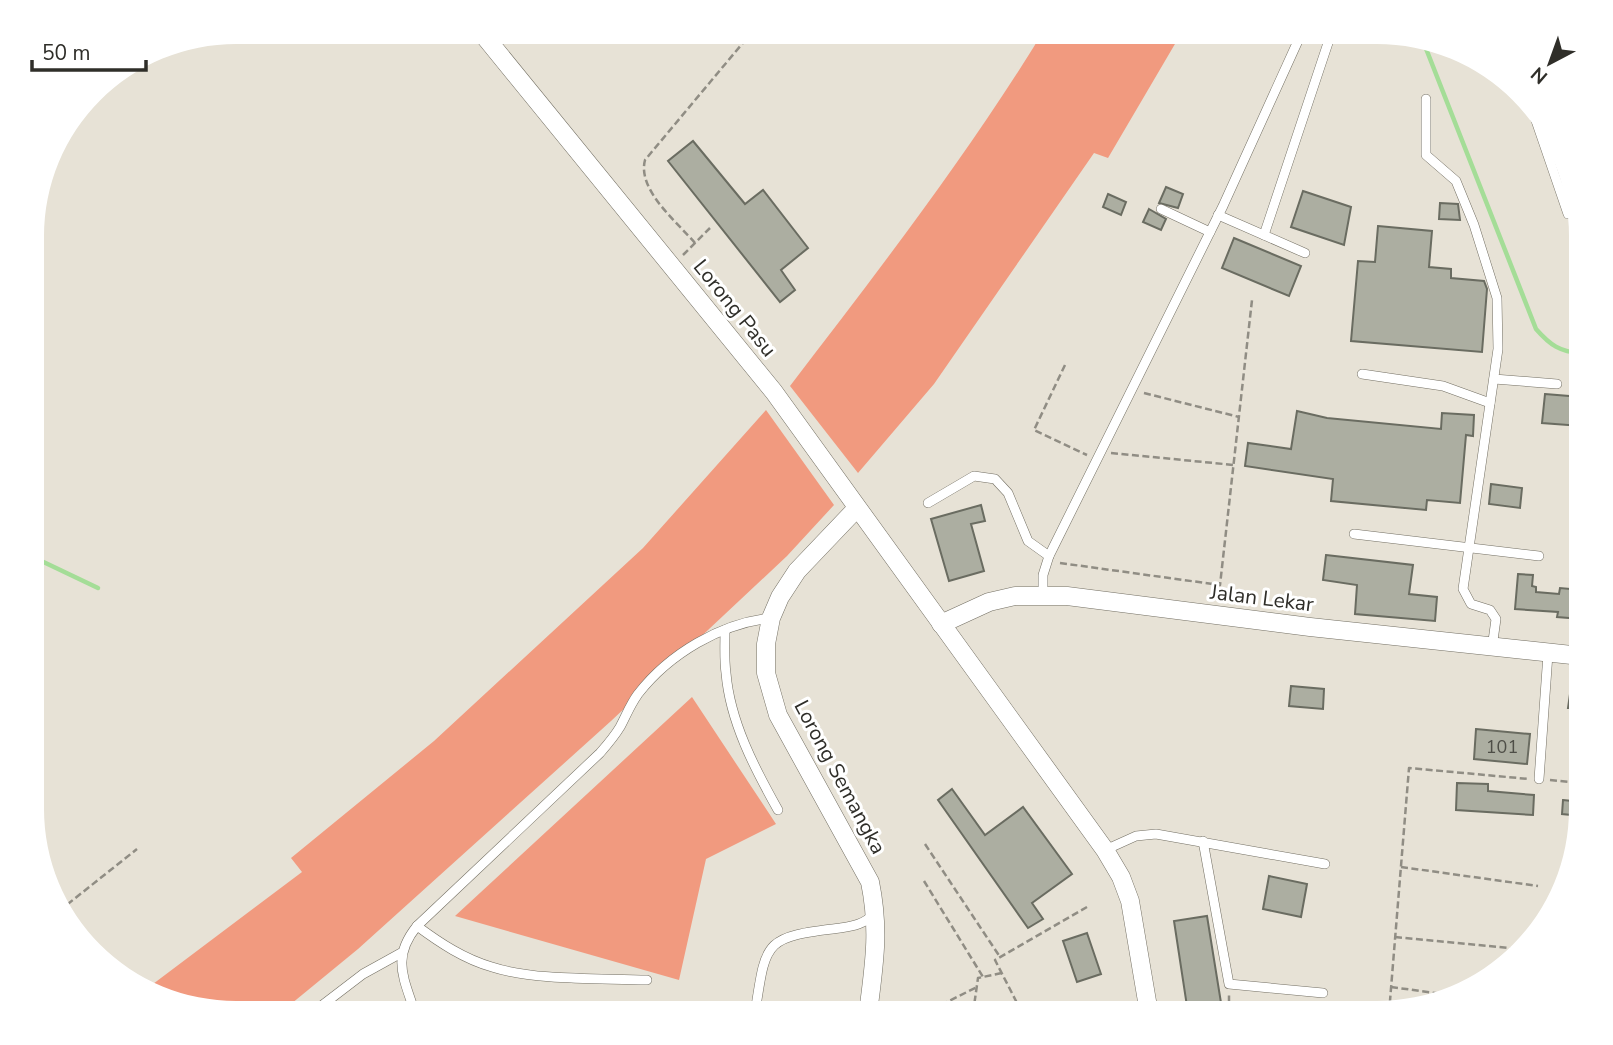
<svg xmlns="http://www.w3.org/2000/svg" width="1613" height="1045" font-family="'Nunito Sans',sans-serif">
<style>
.forest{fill:#f19a7f}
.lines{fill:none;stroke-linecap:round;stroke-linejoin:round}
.stream{stroke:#a4dd97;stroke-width:4.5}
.building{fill:#acaea1;stroke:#6a6c61;stroke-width:2}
.service-casing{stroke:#736f63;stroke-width:10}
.minor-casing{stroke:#736f63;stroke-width:19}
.path{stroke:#908d84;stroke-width:2.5;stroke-dasharray:7 3.5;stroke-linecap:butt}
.service{stroke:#fff;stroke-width:9}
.minor{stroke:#fff;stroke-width:18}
.labels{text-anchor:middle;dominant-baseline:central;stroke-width:6;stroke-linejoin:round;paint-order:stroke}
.number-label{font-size:18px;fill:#4e4e47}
.street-label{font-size:21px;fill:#2f2e29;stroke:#fff}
</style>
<rect width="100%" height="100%" fill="#e7e2d6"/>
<g class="forest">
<path d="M 1043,32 L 1182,32 L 1108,158 L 1094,153 L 934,384 L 858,473 L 790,386 C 878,271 967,156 1043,32 Z"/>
<path d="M 766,410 L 834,505 L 787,556 L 611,721 L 358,949 L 280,1013 L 235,1013 L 149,987 L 302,872 L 291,858 L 434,741 L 643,548 Z"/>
<path d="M 692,697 L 776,824 L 706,859 L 679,980 L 455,916 Z"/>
</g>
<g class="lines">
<g class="stream">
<path d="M 1425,46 L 1536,329 C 1550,345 1560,352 1581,353"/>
<path d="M 33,557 L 98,588"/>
</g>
</g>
<g class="building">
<path d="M 693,141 L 745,204 L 763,190 L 808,248 L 781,270 L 795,290 L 780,302 L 668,161 Z"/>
<path d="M 1166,187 L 1183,194 L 1178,208 L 1159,203 Z"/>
<path d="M 1303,191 L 1351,207 L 1344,245 L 1291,227 Z"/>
<path d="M 1108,194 L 1126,202 L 1121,215 L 1103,207 Z"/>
<path d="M 1440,203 L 1458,204 L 1460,220 L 1439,219 Z"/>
<path d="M 1149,209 L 1166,219 L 1161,230 L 1143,222 Z"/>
<path d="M 1378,226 L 1432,231 L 1429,267 L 1451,269 L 1451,278 L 1484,281 L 1487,289 L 1482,352 L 1351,341 L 1358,261 L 1375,262 Z"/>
<path d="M 1234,238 L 1301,266 L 1289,296 L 1222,268 Z"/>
<path d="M 1545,394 L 1581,397 L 1581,426 L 1542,423 Z"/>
<path d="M 1297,411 L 1327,418 L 1441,429 L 1442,413 L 1474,415 L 1473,436 L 1466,435 L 1460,503 L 1427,500 L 1426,510 L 1331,501 L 1333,479 L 1245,466 L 1248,443 L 1291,449 Z"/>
<path d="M 1491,484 L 1522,488 L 1520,508 L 1489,504 Z"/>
<path d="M 981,505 L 985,521 L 971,524 L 984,571 L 949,581 L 931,519 Z"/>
<path d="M 1326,555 L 1413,565 L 1409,594 L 1437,597 L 1435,621 L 1355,614 L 1357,585 L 1323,580 Z"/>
<path d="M 1518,574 L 1533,575 L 1532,586 L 1536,587 L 1536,592 L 1559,594 L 1560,588 L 1581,590 L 1581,619 L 1557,617 L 1558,612 L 1515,609 Z"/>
<path d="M 1291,686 L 1324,689 L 1323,709 L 1289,706 Z"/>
<path d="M 1570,694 L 1581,695 L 1581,708 L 1568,708 Z"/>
<path d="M 1476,729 L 1530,734 L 1527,764 L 1474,759 Z"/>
<path d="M 1457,783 L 1488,784 L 1488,791 L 1534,795 L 1533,815 L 1456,810 Z"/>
<path d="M 952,789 L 985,835 L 1023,807 L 1072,874 L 1032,903 L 1043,919 L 1028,928 L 938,800 Z"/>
<path d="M 1563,800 L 1581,802 L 1581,816 L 1562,814 Z"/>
<path d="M 1269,876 L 1307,884 L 1301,917 L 1263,909 Z"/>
<path d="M 1207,916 L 1222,1009 L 1188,1013 L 1174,921 Z"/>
<path d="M 1087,933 L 1101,974 L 1077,982 L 1063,941 Z"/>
</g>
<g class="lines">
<g class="service-casing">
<g id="service">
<path d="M 1426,99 L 1426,155 L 1456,181 L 1474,225 L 1497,298 L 1498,349 L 1463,589 L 1471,604 L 1490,610 L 1496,619 L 1492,648"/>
<path d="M 1532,109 L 1568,214 L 1578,211"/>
<path d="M 1161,209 L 1210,232"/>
<path d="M 1218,215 L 1305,253"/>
<path d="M 1264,235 L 1328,43 L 1329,32"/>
<path d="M 1362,374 L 1443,386 L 1490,403"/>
<path d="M 1494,379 L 1557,384"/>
<path d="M 928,503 L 974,476 L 995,479 L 1008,493 L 1028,541 L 1049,556"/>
<path d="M 1354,534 L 1539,556"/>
<path d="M 1043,595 L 1043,575 L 1049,556 L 1223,206 L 1302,32"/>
<path d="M 725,630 C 725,644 724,659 726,673 C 730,722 755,769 778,810"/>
<path d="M 1539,779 L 1548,654"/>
<path d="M 1203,841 L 1229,984 L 1323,993"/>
<path d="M 1105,850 L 1136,836 L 1156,834 L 1325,864"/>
<path d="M 417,926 C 440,943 464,959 492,967 C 535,981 601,978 647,980"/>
<path d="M 312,1013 L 363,974 L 401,953"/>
<path d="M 415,1013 C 404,978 391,958 417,926 L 600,753 C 607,745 614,737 620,727 C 626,716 630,705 638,694 C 669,654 721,623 771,618"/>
<path d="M 755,1013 C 766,940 764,937 840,928 C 854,926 864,924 874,914"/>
</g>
</g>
<g class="minor-casing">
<g id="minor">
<path d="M 481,32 L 774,392 L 1105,850 L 1121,877 L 1130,901 L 1149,1013"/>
<path d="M 857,508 L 797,571 L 780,597 L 771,618 L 766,644 L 766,673 L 778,715 L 870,882 C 880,931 874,965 868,1013"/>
<path d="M 941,624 L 989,602 L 1015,596 L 1067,596 L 1310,627 L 1581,656"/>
</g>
</g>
<g class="path">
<path d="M 695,243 C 677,222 637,190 645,160 L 752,32"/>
<path d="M 683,255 L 710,228"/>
<path d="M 1065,365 L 1034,430 L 1087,455"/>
<path d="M 1144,393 L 1239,417"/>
<path d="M 1111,453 L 1234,465"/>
<path d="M 1060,563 L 1220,585 L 1252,300"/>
<path d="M 33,759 L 36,756"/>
<path d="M 1550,780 L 1581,783"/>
<path d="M 925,844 L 1000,957"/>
<path d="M 1401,867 L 1538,886"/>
<path d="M 924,881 L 983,977"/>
<path d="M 59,911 L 137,849"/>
<path d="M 1395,937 L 1519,949"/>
<path d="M 1391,987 L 1450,995"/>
<path d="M 936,1013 L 937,1007 L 977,987"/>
<path d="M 973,1013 L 978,978 L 1002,973"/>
<path d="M 1015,1013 L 1016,1001 L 995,960 L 1087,907"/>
<path d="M 1229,1013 L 1229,995"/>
<path d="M 1389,1013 L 1409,768 L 1529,779"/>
</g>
<use href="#service" class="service"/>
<use href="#minor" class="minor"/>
</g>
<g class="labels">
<g class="number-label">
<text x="1502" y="747">101</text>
</g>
<g class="street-label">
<text transform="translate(735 308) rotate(51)">Lorong Pasu</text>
<text transform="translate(1262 598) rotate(7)">Jalan Lekar</text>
<text transform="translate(840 777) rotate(62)">Lorong Semangka</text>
</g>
</g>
<path d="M0 0H1613V1045H0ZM236 44H1377A192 192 0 0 1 1569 236V809A192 192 0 0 1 1377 1001H236A192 192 0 0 1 44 809V236A192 192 0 0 1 236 44Z" fill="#fff" fill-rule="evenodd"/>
<g transform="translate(1550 63) rotate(221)" stroke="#ffffff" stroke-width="5" paint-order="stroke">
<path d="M0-5L12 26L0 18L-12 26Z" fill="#2f2e29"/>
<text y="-10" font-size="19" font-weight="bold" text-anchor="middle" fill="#2f2e29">N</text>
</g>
<path d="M32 60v10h114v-10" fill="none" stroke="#2f2e29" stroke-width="3.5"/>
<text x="42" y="60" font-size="21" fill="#2f2e29" stroke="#ffffff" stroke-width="5" paint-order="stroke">50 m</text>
</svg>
